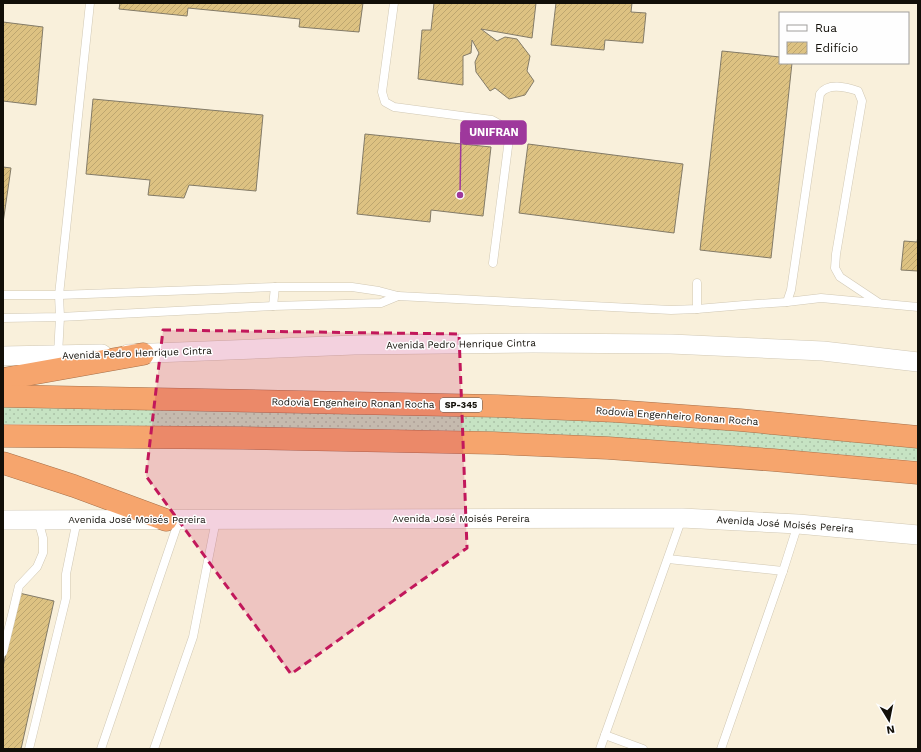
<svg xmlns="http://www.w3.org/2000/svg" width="921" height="752" font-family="'Work Sans',sans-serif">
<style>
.grass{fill:url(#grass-dots)}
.building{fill:url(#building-hatch);stroke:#837b68}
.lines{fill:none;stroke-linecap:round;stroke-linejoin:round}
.service-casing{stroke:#d1c8b4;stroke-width:9}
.tertiary-casing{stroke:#d1c8b4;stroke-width:20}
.motorway-casing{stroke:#a6704a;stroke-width:23}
.service{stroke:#fff;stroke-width:8}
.tertiary{stroke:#fff;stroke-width:19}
.motorway{stroke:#f6a56d;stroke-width:22}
.marked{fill:#c2185b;fill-opacity:0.2;stroke:#c2185b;stroke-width:3;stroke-dasharray:8 5;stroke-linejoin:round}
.labels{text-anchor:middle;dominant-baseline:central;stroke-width:3;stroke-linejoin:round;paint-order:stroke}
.shield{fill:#fefefe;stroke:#595752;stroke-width:1}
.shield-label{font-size:9px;font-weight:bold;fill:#120f08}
.street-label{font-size:10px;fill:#120f08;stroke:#fefefe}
.leader{fill:none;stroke:#9e389c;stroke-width:1.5}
.callout-dot{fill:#9e389c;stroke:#fefefe;stroke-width:1.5}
.callout{fill:#9e389c;stroke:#9e389c;stroke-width:1.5}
.callout-label{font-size:11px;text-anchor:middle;font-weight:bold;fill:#fff}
</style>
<defs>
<pattern id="grass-dots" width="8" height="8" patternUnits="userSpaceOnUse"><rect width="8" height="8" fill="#c6e3c3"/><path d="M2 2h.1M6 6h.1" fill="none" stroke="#a9c2a6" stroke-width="1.8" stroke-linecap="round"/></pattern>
<pattern id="building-hatch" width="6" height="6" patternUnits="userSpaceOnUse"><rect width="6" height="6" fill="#ddc282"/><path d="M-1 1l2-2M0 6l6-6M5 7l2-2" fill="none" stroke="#bda66f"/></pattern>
</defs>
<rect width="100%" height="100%" fill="#f9f0db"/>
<path class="grass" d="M 3,407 L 154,407 L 463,415 L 605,421 L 729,428 L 918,447 L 918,461 L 750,447 L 567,435 L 467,431 L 252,427 L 3,424 Z"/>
<g class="building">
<path d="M 120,3 L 363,3 L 359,32 L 299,27 L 300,19 L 188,8 L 187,16 L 119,9 Z"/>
<path d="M 434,3 L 536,3 L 532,38 L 481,29 L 497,41 L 505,37 L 517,39 L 530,56 L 527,71 L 534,81 L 525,95 L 509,99 L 495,88 L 490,91 L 476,72 L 475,62 L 479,53 L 472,40 L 471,53 L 463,56 L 463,85 L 418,79 L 422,30 L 431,30 Z"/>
<path d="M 556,3 L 632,3 L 631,12 L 646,13 L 643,43 L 605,40 L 604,50 L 551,45 Z"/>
<path d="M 3,22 L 43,27 L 36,105 L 3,101 Z"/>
<path d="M 722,51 L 780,57 L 780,63 L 792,63 L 771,258 L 700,250 Z"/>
<path d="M 93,99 L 263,115 L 256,191 L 189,185 L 184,198 L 148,195 L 150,180 L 86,174 Z"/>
<path d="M 365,134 L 491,147 L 483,216 L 431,210 L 430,222 L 357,214 Z"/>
<path d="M 528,144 L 683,164 L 674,233 L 519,213 Z"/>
<path d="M 3,167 L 11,168 L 3,223 Z"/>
<path d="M 918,236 L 918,271 L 901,270 L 904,241 L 917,242 Z"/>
<path d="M 19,593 L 54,601 L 21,749 L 3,749 L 3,667 Z"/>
</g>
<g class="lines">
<g class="service-casing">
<g id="service">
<path d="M 394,3 L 382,92 L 385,102 L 394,107 L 492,120 C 502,125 506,128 509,139 L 493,263"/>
<path d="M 3,295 L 59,295 L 275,287 L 352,287 L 379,291 L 398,296 L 671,310 L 697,309 L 744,305 L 787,302 L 821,298 L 918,307"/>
<path d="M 787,302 L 791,290 L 820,94 C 828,82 846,87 858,91 L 862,101 L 836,254 L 835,268 L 840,277 L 879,303"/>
<path d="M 273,306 L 275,287"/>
<path d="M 697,309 L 697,283"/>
<path d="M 3,318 L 60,317 L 273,306 L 381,303 L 398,296"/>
<path d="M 58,355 L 60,317 L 59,295 L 90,3"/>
<path d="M 668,559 L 783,571"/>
<path d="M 3,652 L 19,586 L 37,567 L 43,553 L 43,538 L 38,520"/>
<path d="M 605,735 L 643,749"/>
<path d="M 29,749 L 66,598 L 66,574 L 77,520"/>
<path d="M 101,749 L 179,520"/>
<path d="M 154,749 L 193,637 L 216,520"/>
<path d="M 600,749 L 682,518"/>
<path d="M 721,749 L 783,571 L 798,524"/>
</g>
</g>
<g class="tertiary-casing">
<g id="tertiary">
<path d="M 128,354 L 354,345 L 533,343 L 671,344 L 823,351 L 918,362"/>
<path d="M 3,356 L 102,354"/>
<path d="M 3,520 L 682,518 L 798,524 L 918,535"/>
</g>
</g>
<g class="motorway-casing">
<g id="motorway">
<path d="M 3,379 L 143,354"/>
<path d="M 3,396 L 497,406 L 615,411 L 740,420 L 918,437"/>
<path d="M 3,436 L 243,438 L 493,443 L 608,448 L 773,460 L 918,473"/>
<path d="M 3,463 L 74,486 L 166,520"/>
</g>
</g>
<use href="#service" class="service"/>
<use href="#tertiary" class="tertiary"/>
<use href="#motorway" class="motorway"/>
</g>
<path class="marked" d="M 163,330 L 459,334 L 467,548 L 291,674 L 146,476 Z"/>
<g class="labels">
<rect class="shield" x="440" y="398" width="42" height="14" rx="3"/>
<g class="shield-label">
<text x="461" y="405">SP-345</text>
</g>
<g class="street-label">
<text transform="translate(461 344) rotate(-1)">Avenida Pedro Henrique Cintra</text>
<text transform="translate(137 353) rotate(-2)">Avenida Pedro Henrique Cintra</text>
<text transform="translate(353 403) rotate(1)">Rodovia Engenheiro Ronan Rocha</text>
<text transform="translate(677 416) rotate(4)">Rodovia Engenheiro Ronan Rocha</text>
<text x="461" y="518">Avenida José Moisés Pereira</text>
<text x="137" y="519">Avenida José Moisés Pereira</text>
<text transform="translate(785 524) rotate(4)">Avenida José Moisés Pereira</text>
</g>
</g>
<path class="leader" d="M460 195L461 132"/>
<circle class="callout-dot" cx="460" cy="195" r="4"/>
<rect class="callout" x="461" y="121" width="65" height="23" rx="4"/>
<g class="callout-label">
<text x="494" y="136">UNIFRAN</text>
</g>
<rect width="921" height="752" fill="none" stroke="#120f08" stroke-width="8"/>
<rect x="779" y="12" width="130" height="52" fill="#fefefe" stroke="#a09e9c"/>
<rect x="787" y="25" width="20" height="6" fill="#ffffff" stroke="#a09e9c"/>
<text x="815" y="32" font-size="12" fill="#120f08">Rua</text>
<rect x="787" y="42" width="20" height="12" fill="url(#building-hatch)" stroke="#a09e9c"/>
<text x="815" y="52" font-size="12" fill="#120f08">Edifício</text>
<g transform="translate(889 720) rotate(170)" stroke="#fefefe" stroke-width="3" paint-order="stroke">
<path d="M0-3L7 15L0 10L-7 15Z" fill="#120f08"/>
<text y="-6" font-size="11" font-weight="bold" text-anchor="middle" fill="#120f08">N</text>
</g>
</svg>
